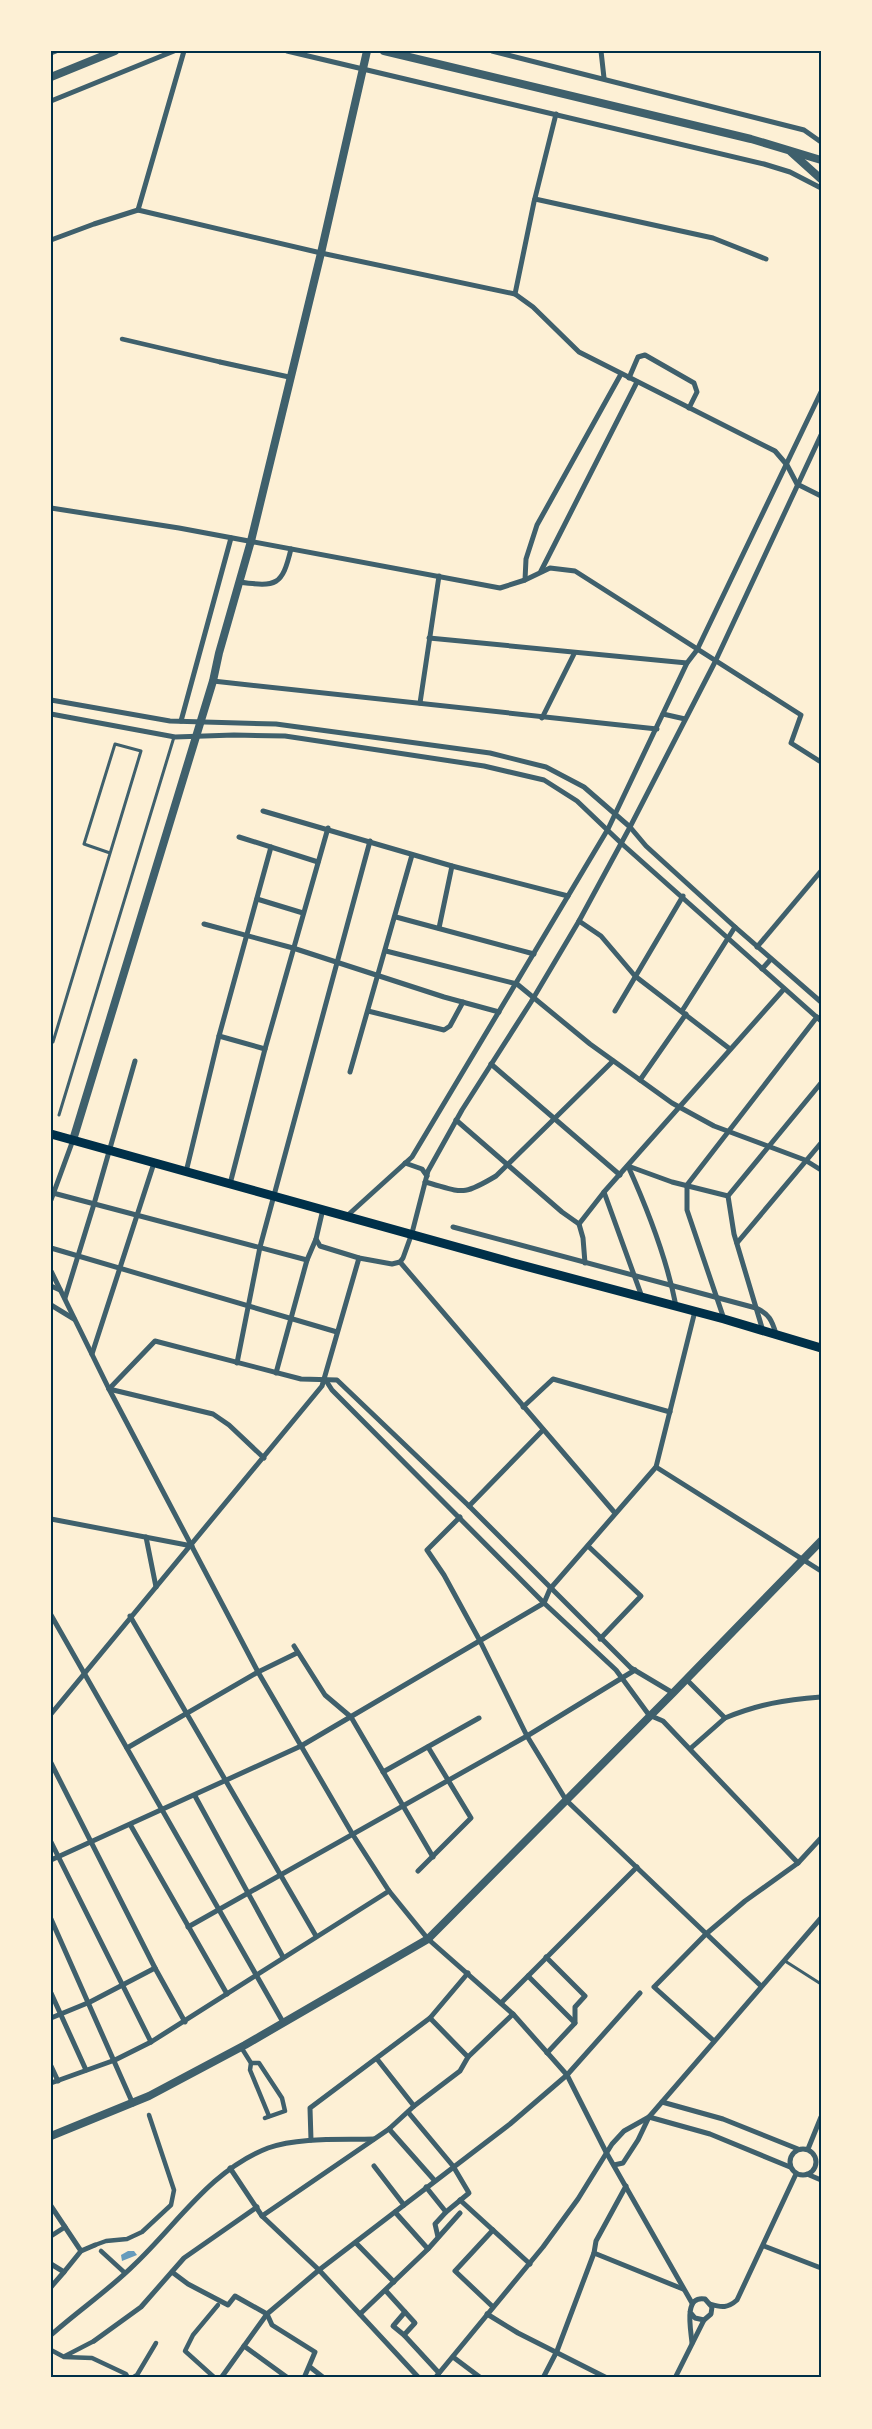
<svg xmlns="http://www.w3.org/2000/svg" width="872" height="2429" font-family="'Fira Sans',sans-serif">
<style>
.water{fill:#669bbc}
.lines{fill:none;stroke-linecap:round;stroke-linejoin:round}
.service{stroke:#3f606c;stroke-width:3}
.pedestrian{stroke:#3f606c;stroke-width:4.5}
.minor{stroke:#3f606c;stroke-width:5}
.tertiary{stroke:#3f606c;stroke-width:8}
.secondary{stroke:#003049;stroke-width:9}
.neatline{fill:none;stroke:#003049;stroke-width:2}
</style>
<rect width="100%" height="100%" fill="#fdf0d5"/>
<path class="water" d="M 128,2251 L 134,2251 L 137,2255 L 122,2261 L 121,2255 Z"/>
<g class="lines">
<g class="service">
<path d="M 53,1042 L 141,751 L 115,744 L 84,844 L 110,853"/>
<path d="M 59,1115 L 174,737"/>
<path d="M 785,1961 L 821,1984"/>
</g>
<g class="pedestrian">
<path d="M 122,339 L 220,362"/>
<path d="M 241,2047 L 251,2063 L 250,2070 L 269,2116"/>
<path d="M 251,2063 L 259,2063 L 282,2098 L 285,2111 L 265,2118"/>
<path d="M 95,2245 L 106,2241 L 127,2239 L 142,2232 L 171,2205 L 174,2190 L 149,2115"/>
<path d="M 101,2251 L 125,2273"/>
<path d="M 51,2350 L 64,2357 L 92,2358 L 126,2374 L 128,2378"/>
<path d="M 65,2356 L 94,2341"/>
<path d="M 132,2378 L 137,2375 L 156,2343"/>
<path d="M 215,2378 L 185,2351 L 193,2335 L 218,2305"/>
</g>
<g class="minor">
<path d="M 287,51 L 764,164 L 790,172 L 821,188"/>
<path d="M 492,51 L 804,130 L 821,142"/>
<path d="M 601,51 L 604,78"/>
<path d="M 51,53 L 56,51"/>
<path d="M 51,101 L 174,51"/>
<path d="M 535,199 L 713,238 L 766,259"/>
<path d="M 138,210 L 184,51"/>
<path d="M 51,240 L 94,224 L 138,210 L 321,253 L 515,294 L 533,307 L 579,352 L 775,451 L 787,465 L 797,484 L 821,496"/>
<path d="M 515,294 L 534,202 L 556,114"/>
<path d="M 220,362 L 289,377"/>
<path d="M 629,378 L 638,357 L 645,355 L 694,383 L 697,392 L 689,408"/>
<path d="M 51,508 L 179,528 L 500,588 L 525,580 L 550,568 L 575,571 L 801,715 L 791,743 L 821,762"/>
<path d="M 541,571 L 637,382"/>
<path d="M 525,580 L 526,559 L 537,525 L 621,374"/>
<path d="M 239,582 C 277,587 282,586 291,549"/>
<path d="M 429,638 L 687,663"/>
<path d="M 213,681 L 657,729"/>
<path d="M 51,700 L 170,721 L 276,724 L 490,753 L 546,767 L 584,787 L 630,827 L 646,846 L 735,927 L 821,1002"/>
<path d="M 420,703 L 439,576"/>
<path d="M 51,714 L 175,737 L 234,735 L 285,736 L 484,766 L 544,780 L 577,801 L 621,843 L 821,1021"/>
<path d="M 663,714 L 685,719"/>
<path d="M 542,718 L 574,654"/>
<path d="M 181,721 L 231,538"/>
<path d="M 263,811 L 452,866 L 568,896"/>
<path d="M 239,837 L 318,862"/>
<path d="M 257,899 L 303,913"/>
<path d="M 396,917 L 534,954"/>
<path d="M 579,921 L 601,936 L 635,976 L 730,1049"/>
<path d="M 204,924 L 293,948 L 444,997 L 499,1012"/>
<path d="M 439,928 L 452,866"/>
<path d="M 757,947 L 821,871"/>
<path d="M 386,951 L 517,984 L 590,1044 L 672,1103 L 714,1126 L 805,1160 L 821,1170"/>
<path d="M 762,969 L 771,959"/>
<path d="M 368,1011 L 444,1030 L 450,1026 L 463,1002"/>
<path d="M 615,1011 L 683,896"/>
<path d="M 682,1011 L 735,927"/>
<path d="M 219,1036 L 265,1049"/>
<path d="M 491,1064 L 620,1175"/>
<path d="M 350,1072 L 412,855"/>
<path d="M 640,1080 L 686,1014"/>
<path d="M 456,1120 L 562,1212 L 579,1224 L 583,1238 L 585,1263"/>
<path d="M 405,1163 L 422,1169 L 427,1176"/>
<path d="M 628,1166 C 647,1208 667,1260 676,1306"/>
<path d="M 628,1166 L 672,1182 L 728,1196"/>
<path d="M 186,1172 L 219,1036 L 271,847"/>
<path d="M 425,1182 C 463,1192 461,1197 496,1176 L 613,1061"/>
<path d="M 230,1184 L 265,1049 L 328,828"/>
<path d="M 604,1192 L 642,1297"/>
<path d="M 53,1193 L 307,1260"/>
<path d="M 51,1200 L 73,1140"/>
<path d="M 323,1209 L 316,1239 L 320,1246 L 359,1258 L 392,1264 L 400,1262 L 403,1258 L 412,1233 L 428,1171 L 462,1110 L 531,1002 L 579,921 L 630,827 L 715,662 L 821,435"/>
<path d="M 348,1215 L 412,1157 L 608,829 L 687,663 L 697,650 L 821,392"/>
<path d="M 579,1224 L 604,1192 L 784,989"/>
<path d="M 453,1227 L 756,1308 C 769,1314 772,1320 776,1334"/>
<path d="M 737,1243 L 821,1143"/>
<path d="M 51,1248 L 337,1332"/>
<path d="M 400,1262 L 615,1513"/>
<path d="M 51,1271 L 109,1389 L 258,1672 L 353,1835 L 389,1891 L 428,1939 L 513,2014 L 567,2075 L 606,2152 L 692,2303"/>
<path d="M 51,1286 L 60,1290"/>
<path d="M 65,1298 L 94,1204 L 135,1061"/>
<path d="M 51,1305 L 74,1319"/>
<path d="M 724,1319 L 687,1210 L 687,1185 L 817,1017"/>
<path d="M 763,1331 L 734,1234 L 728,1196 L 821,1083"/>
<path d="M 92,1354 L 154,1163"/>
<path d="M 237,1363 L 260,1247 L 370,841"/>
<path d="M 276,1373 L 307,1260 L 316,1239"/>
<path d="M 325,1379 L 332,1390 L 544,1603 L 616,1670 L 649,1715 L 663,1721 L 798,1863"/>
<path d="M 109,1389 L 155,1341 L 301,1379 L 337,1380 L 469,1506 L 631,1668 L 673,1693"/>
<path d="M 109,1389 L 213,1414 L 229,1425 L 264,1458"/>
<path d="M 523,1407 L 553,1379 L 670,1412"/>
<path d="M 656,1467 L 821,1571"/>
<path d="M 469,1506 L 543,1430"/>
<path d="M 460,1517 L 427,1550 L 444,1575 L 480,1641 L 527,1736 L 566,1800 L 761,1986"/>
<path d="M 51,1519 L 192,1546"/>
<path d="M 146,1537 L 156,1587"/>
<path d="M 588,1546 L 641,1596 L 600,1639"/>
<path d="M 51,1615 L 283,2022"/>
<path d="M 130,1616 L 316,1936"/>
<path d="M 294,1646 L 325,1695 L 351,1717 L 433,1857"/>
<path d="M 686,1679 L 725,1718 C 759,1704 784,1700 821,1697"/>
<path d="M 51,1714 L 322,1386 L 359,1258"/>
<path d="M 127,1748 L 258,1672 L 297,1653"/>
<path d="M 691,1748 L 725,1718"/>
<path d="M 51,1763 L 155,1968 L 185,2022"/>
<path d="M 383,1772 L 479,1718"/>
<path d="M 195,1796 L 283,1957"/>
<path d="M 131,1826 L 227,1994"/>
<path d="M 51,1842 L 151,2042"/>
<path d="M 51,1860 L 301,1746 L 544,1603 L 550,1589 L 656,1467 L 695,1311"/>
<path d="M 418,1871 L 471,1818 L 428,1747"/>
<path d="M 51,1919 L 133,2104"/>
<path d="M 188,1927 L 527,1736 L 635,1670"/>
<path d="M 546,1957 L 585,1996 L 575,2007 L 575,2023 L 547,2053"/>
<path d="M 528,1976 L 575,2023"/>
<path d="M 51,1993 L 86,2070"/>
<path d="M 501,2003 L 637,1867"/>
<path d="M 51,2018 L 90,2002 L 155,1968"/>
<path d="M 430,2018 L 468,2057"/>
<path d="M 714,2041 L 654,1987 L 706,1934 L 745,1901 L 798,1863 L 821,1838"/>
<path d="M 377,2059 L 414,2106"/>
<path d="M 51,2066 L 58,2081"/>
<path d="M 51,2083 L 115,2060 L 151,2042 L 389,1891"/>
<path d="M 662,2102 L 723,2119 L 798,2149"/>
<path d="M 408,2112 L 453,2166 L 469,2193 L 446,2212 L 426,2187"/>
<path d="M 649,2117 L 710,2134 L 790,2167"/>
<path d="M 389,2129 L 435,2181"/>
<path d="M 311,2140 L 310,2108 L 430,2018 L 468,1973"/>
<circle cx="803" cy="2162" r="13"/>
<path d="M 808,2149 L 821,2117"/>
<path d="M 614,2165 L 623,2163 L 638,2140 L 649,2117 L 821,1918"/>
<path d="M 374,2166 L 404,2205"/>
<path d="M 230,2168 L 262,2216 L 319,2270 L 419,2378"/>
<path d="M 807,2174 L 821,2180"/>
<path d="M 460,2200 L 530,2264"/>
<path d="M 51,2206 L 81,2251"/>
<path d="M 395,2212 L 428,2249"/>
<path d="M 262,2216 L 389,2129 L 414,2106 L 460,2071 L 468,2057 L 513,2014"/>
<path d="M 493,2230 L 455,2271 L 493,2307"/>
<path d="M 51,2236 L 65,2227"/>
<path d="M 438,2237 L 435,2224 L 446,2212"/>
<path d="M 356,2243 L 394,2282"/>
<path d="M 764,2246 L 821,2268"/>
<path d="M 594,2253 L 683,2289"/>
<path d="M 51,2264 L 64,2272 L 81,2251 L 95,2245"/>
<path d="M 172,2272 L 188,2284 L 228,2305 L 235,2296 L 267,2314 L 272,2325 L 315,2352 L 304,2378"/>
<path d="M 51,2287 L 64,2272"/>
<path d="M 386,2291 L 415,2323 L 404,2335 L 439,2373"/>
<path d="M 710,2304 C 722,2308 728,2308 737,2300 L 796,2174"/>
<path d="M 690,2312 L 695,2318 L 704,2320 L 711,2314 L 712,2307 L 705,2299 C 683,2295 691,2330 692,2343"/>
<path d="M 360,2314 L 428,2249 L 460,2213"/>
<path d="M 487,2314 L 518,2333 L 607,2378"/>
<path d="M 51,2335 C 79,2310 109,2290 135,2264 C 178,2223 211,2170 268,2148 C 299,2137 342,2140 374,2139"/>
<path d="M 404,2335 L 393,2326 L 405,2312"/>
<path d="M 94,2341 L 141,2307 L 184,2258 L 257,2207"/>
<path d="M 244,2346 L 288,2378"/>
<path d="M 453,2357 L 481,2378"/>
<path d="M 310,2367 L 324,2378"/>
<path d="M 221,2378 L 267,2314 L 319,2270 L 510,2124 L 567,2075 L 640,1993"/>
<path d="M 435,2378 L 543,2247 L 578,2199 L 612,2144 L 624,2131 L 649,2117"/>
<path d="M 543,2378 L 557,2351 L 594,2253 L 596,2241 L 626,2186"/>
<path d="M 675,2378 L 704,2320"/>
</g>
<g class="tertiary">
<path d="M 384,51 L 751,139 L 821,160"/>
<path d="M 51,77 L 115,51"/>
<path d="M 791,152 L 821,179"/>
<path d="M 73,1140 L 213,681 L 219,653 L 251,541 L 321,253 L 367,51"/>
<path d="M 51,2136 L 149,2096 L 245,2045 L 428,1939 L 673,1693 L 821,1541"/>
</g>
<path class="secondary" d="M 51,1134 L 510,1262 L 724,1319 L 821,1348"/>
</g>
<rect width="872" height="2429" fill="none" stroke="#fdf0d5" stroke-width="105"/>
<rect x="52" y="52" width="768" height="2324" class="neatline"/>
</svg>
